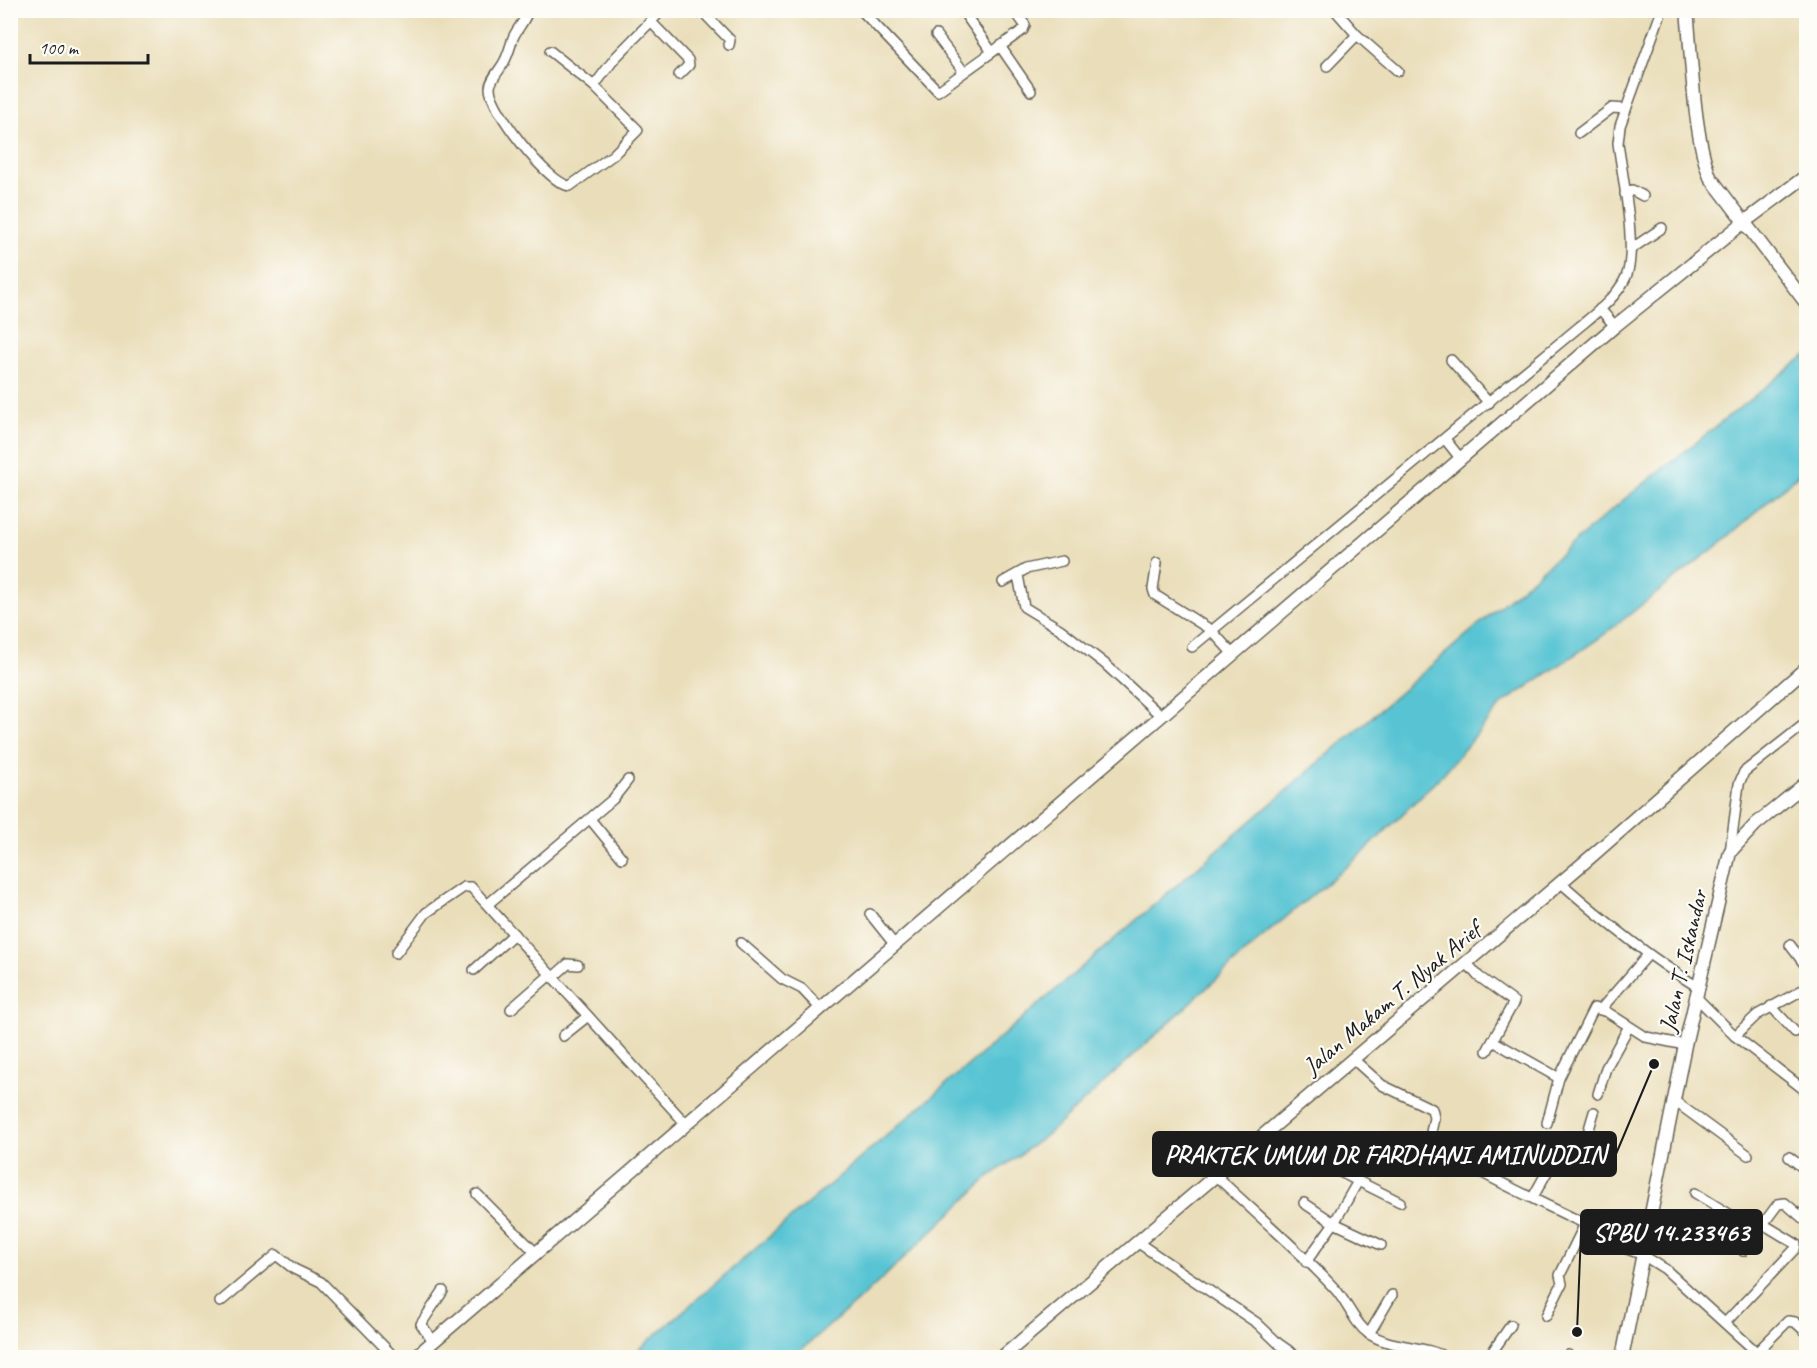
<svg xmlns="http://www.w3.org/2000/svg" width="1817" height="1368" font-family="Caveat,sans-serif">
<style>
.water{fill:#59c4d3;stroke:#3a7078;stroke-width:1.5}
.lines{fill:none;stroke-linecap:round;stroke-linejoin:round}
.minor-casing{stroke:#646053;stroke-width:12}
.tertiary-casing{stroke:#646053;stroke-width:15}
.minor{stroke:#fff;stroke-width:9}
.tertiary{stroke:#fff;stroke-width:12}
.labels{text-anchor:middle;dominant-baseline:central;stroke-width:4.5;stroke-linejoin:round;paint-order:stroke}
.street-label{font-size:24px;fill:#1c1c1c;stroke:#fdfcf7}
.leader{fill:none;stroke:#1c1c1c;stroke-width:2}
.callout-dot{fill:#1c1c1c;stroke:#fdfcf7;stroke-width:2}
.callout{fill:#1c1c1c;stroke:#1c1c1c;stroke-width:2}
.callout-label{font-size:26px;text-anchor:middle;font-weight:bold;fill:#fff}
</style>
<rect width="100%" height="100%" fill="#fdfcf7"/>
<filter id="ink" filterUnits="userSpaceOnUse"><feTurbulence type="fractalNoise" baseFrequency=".0167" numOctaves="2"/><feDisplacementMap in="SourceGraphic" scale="12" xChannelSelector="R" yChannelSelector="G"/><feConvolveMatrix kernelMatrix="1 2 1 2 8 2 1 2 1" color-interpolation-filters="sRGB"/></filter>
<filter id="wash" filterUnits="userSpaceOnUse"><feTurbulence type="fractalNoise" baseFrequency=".008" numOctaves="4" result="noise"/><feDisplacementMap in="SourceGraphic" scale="24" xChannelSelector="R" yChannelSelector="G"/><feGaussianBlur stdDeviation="1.35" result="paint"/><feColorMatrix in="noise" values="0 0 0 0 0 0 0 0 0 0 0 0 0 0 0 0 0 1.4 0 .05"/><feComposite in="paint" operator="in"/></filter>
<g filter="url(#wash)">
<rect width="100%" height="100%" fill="#eadeba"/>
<path class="water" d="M 1806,355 L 1806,468 L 1723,541 L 1601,637 L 1502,704 L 1443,774 L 1364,852 L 1260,939 L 1048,1134 L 989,1177 L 868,1292 L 793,1357 L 630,1357 L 1622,501 Z"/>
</g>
<g filter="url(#ink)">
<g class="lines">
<g class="minor-casing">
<g id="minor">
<path d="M 528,10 C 525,22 517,28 513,38 C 510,47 508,56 503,64 C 499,71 490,80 490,88 C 490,109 549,185 570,186 L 613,155 L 638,130 L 594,86 L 550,51"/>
<path d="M 701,10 L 730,40 L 729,45"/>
<path d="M 861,10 L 938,91 L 1023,30 L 1025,25 L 1014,10"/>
<path d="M 962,10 L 992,52"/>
<path d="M 1335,10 L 1357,35 L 1398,71"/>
<path d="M 650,21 L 688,60 L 689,65 L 679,75"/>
<path d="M 936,35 L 964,72"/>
<path d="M 1000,46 L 1031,91"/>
<path d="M 1327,66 L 1357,35"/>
<path d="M 594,86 L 615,58 L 662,10"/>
<path d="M 1579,133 L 1612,108 L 1626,109"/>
<path d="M 1625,194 L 1632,190 L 1643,196"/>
<path d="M 1631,249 L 1662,228"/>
<path d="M 1600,309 L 1615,326"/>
<path d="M 1451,360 L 1489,403"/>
<path d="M 1445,439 L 1460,458"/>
<path d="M 1157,563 L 1153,589 L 1155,595 L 1211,630 L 1232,653"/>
<path d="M 1018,575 L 1024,607 L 1060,629 L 1105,664 L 1160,715"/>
<path d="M 1003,582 L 1026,569 L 1062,561"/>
<path d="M 1192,647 L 1579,327 C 1596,313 1617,297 1626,277 C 1638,250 1622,174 1618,143 L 1620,126 L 1662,10"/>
<path d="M 590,819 L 622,858"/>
<path d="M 1730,852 L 1739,784 L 1744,772 L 1806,723"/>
<path d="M 1560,882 C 1604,921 1647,956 1698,987"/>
<path d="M 488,904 L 613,799 L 628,780"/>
<path d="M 870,914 L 894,944"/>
<path d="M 741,943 L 782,979 L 802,989 L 821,1009"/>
<path d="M 1790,945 L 1806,966"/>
<path d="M 396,953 L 426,913 L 464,887 L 471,887 L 686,1124"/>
<path d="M 1466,962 L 1478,976 L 1514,1002 L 1487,1051"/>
<path d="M 474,970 L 514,934"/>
<path d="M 552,978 L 568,964 L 578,965"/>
<path d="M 1695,996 L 1735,1036 L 1806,1091"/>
<path d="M 1771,1006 L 1795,1032"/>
<path d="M 511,1009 L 550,975"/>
<path d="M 1601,1009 L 1647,956"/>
<path d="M 563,1036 L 588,1016"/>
<path d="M 1735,1036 L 1757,1015 L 1806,988"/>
<path d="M 1493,1041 L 1559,1078 L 1594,1008 L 1607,1012 L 1646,1037 L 1685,1045"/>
<path d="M 1353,1059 L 1382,1085 L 1432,1109 L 1434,1118 L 1430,1137 C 1440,1157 1558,1210 1585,1224 L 1593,1229 L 1597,1238 L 1641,1254 L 1665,1269 L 1763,1358"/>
<path d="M 1598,1094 L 1606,1068 L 1628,1028"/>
<path d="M 1673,1100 L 1748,1155"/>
<path d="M 1547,1123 L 1559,1078"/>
<path d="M 1789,1157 L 1806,1170"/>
<path d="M 1330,1167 L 1400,1202"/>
<path d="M 1215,1175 C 1255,1213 1298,1249 1335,1289 C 1347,1302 1354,1323 1368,1333 C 1391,1349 1423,1344 1447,1358"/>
<path d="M 1695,1193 L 1757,1231"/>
<path d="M 477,1194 L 537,1254"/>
<path d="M 1533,1197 L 1562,1145 L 1582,1153 L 1594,1112"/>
<path d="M 1304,1203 L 1334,1223 L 1381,1245"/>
<path d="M 1137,1242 L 1257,1323 L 1279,1344 L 1299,1358"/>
<path d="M 1743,1251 L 1778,1204 L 1785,1203 L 1806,1221"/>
<path d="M 1306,1262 L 1334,1223 L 1357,1183"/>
<path d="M 220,1302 L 276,1255 L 294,1269 L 321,1282 L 395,1358"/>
<path d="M 1546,1316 L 1562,1284 L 1560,1275 L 1585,1224"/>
<path d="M 1725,1323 L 1795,1249 L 1796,1244 L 1763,1224"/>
<path d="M 1369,1334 L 1392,1295"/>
<path d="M 433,1341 L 421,1324 L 443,1291"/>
<path d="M 1757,1352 L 1788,1321 L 1795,1322 L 1806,1332"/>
<path d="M 1488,1358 L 1511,1325"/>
<path d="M 1567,1358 L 1568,1355"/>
</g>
</g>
<g class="tertiary-casing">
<g id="tertiary">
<path d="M 1687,10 C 1692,59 1693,133 1710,177 L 1806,303"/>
<path d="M 414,1358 L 1615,326 L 1743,223 L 1806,176"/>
<path d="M 1001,1358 L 1593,855 L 1806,668"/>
<path d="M 1622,1358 L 1685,1045 L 1730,852 L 1756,824 L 1806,783"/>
</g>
</g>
<use href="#minor" class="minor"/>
<use href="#tertiary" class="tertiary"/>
</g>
</g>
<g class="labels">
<g class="street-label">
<text transform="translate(1683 961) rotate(-77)">Jalan T. Iskandar</text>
<text transform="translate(1392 998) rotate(-40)">Jalan Makam T. Nyak Arief</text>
</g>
</g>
<path class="leader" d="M1654 1064L1616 1154M1577 1332L1581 1232"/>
<g class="callout-dot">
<circle cx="1654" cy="1064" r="6"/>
<circle cx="1577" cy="1332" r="6"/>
</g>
<g class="callout">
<rect x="1153" y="1132" width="463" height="44" rx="6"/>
<rect x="1581" y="1210" width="181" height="44" rx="6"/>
</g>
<g class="callout-label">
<text x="1385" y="1163">PRAKTEK UMUM DR FARDHANI AMINUDDIN</text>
<text x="1671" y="1241">SPBU 14.233463</text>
</g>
<rect width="1817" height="1368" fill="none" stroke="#fdfcf7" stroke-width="36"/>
<path d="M30 54v9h118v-9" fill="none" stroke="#1c1c1c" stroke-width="3"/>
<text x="39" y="54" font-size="18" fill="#1c1c1c" stroke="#fdfcf7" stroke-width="4.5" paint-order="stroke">100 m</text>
</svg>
